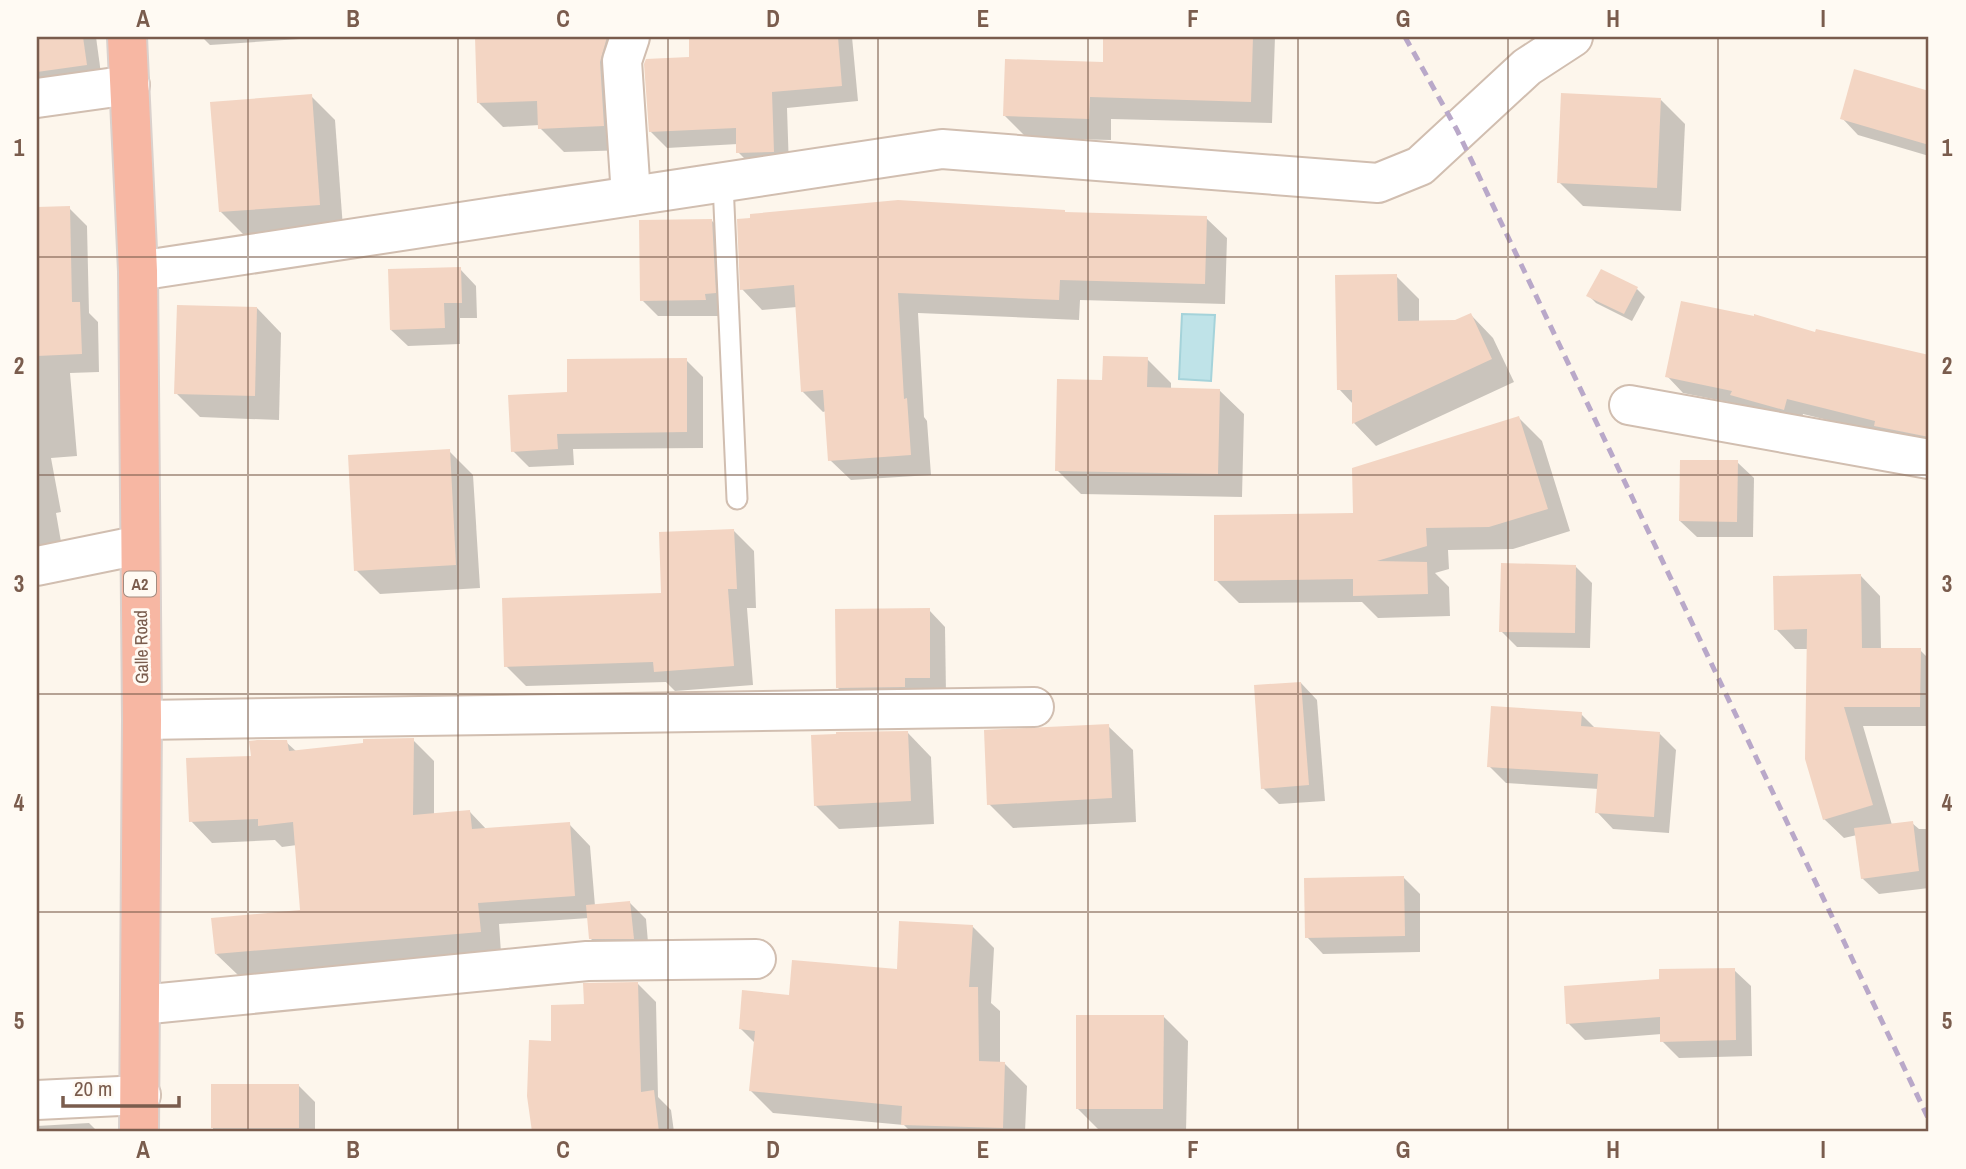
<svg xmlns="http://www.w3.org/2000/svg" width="1966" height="1169" font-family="'Archivo Narrow',sans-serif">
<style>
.water{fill:#bfe3e8;stroke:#a5d3da;stroke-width:2}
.shadow{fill:#0003}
.building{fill:#f3d5c3}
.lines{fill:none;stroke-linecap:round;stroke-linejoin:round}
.lane-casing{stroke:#d1beb0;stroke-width:23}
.street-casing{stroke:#d1beb0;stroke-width:42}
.highway-casing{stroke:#dad1cd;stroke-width:42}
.lane{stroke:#fff;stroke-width:19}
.street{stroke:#fff;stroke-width:38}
.highway{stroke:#f7b7a3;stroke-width:38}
.rail{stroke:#b9a8c9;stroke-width:5;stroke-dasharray:10 7;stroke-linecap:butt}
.grid{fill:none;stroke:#7a5c4d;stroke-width:2;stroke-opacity:0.55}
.labels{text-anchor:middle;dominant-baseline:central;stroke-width:6;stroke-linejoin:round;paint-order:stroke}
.shield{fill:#fffaf3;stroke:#a28b7f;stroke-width:2}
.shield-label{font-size:16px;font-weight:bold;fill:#7a5c4d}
.street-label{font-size:18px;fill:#7a5c4d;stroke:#fffaf3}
.neatline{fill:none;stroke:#7a5c4d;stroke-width:2.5}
.grid-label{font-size:23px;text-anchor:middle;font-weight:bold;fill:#7a5c4d}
</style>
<rect width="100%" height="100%" fill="#fdf6ec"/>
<path class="water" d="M 1182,314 L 1215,315 L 1211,381 L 1179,379 Z"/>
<g class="shadow">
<path d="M 37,37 L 96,37 L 102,81 L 37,94 Z"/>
<path d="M 202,37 L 330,37 L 210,45 Z"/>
<path d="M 477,37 L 636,37 L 628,150 L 564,152 L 540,128 L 540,125 L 503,127 L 479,103 Z"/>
<path d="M 691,37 L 852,37 L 858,101 L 787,108 L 789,168 L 755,169 L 738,152 L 738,144 L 667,148 L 650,131 L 691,59 Z"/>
<path d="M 1105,37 L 1275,37 L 1272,123 L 1111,119 L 1111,140 L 1027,138 L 1005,116 L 1104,63 Z"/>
<path d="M 1856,71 L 1929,93 L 1929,156 L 1858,135 L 1842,118 Z"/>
<path d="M 311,96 L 335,120 L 343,228 L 244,235 L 220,211 Z"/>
<path d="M 1661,100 L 1685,124 L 1681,211 L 1583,206 L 1559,182 Z"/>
<path d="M 69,208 L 87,226 L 89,313 L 98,322 L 99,372 L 70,373 L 77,456 L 51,458 L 61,512 L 56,513 L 64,559 L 37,564 L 37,209 Z"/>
<path d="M 1067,214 L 1206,218 L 1227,238 L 1225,304 L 1080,300 L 1079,320 L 918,313 L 924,417 L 927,421 L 931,475 L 851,480 L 830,460 L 826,411 L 823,412 L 802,391 L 797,307 L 762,310 L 742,289 Z"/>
<path d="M 712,221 L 728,237 L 721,316 L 658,316 L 642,300 Z"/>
<path d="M 460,269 L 476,286 L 477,318 L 460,318 L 460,344 L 408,346 L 391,330 Z"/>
<path d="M 1396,276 L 1419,299 L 1419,322 L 1456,322 L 1471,315 L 1493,338 L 1514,382 L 1376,446 L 1354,423 L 1354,405 L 1339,389 Z"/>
<path d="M 1637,289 L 1645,297 L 1632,321 L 1596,303 L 1588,295 Z"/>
<path d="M 257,308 L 281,333 L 279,420 L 200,417 L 176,393 Z"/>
<path d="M 1817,331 L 1929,357 L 1929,450 L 1885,434 L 1803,414 L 1800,426 L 1749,411 L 1743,405 L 1683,393 L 1667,376 L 1816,334 Z"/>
<path d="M 1147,359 L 1171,383 L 1171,390 L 1219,390 L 1244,414 L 1242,497 L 1081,494 L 1057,470 L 1104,381 Z"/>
<path d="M 686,360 L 703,377 L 703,448 L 573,449 L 574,465 L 529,467 L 513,451 L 569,394 Z"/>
<path d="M 1519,418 L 1542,441 L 1570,531 L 1513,549 L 1448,550 L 1449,569 L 1435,573 L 1449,587 L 1450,616 L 1378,618 L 1362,602 L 1239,603 L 1216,580 L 1355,515 Z"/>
<path d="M 449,451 L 473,475 L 480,588 L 380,594 L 356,570 Z"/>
<path d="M 1737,462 L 1754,478 L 1753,537 L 1697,537 L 1680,521 Z"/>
<path d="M 734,531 L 754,551 L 756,608 L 747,608 L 753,685 L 675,691 L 666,682 L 526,686 L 506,666 L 663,595 Z"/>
<path d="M 1575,566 L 1592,583 L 1590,648 L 1517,647 L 1501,631 Z"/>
<path d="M 1861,576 L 1880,596 L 1881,650 L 1920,650 L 1929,659 L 1929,726 L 1863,726 L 1892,825 L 1912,823 L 1919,829 L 1929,829 L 1929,888 L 1879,894 L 1862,878 L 1857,835 L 1844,838 L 1824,819 L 1808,649 L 1795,649 L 1776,629 Z"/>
<path d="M 929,610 L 945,627 L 946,694 L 854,704 L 837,687 Z"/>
<path d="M 1301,683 L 1317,700 L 1325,801 L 1279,804 L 1263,788 Z"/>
<path d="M 1581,714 L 1596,729 L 1659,733 L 1676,750 L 1669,833 L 1613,829 L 1597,812 L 1599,789 L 1506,783 L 1489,766 Z"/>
<path d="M 1108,726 L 1133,750 L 1136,822 L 1013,828 L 989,804 Z"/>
<path d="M 907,732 L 931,757 L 934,824 L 839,829 L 815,805 Z"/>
<path d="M 413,740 L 434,761 L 434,815 L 470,812 L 487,830 L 569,824 L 590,846 L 595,906 L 630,903 L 646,919 L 649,954 L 607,955 L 590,938 L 589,918 L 499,924 L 501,953 L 238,975 L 216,954 L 302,912 L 297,845 L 282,847 L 275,840 L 212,843 L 191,821 L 253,757 L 286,742 L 297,752 Z"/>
<path d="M 1404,878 L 1420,894 L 1420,952 L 1323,954 L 1307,937 Z"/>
<path d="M 972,926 L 994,948 L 991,1003 L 1000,1011 L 1000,1063 L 1005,1064 L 1027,1086 L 1025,1132 L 911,1132 L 904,1125 L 773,1113 L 751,1091 L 755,1043 L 740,1028 L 790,997 L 899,971 Z"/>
<path d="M 1734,970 L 1751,986 L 1752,1056 L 1679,1058 L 1662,1041 L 1662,1034 L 1585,1040 L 1568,1023 L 1661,981 Z"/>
<path d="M 638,984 L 656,1002 L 658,1097 L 671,1110 L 674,1132 L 533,1132 L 528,1096 L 553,1043 L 585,1006 Z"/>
<path d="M 1164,1017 L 1188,1041 L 1186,1132 L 1101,1132 L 1077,1108 Z"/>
<path d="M 298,1085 L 315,1102 L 315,1132 L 213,1132 L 213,1086 Z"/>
<path d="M 89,1123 L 98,1132 L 37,1132 L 37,1126 Z"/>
</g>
<g class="building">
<path d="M 37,37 L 83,37 L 87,65 L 37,72 Z"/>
<path d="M 475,37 L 607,37 L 600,62 L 604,126 L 538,129 L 537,101 L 477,103 Z"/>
<path d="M 689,37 L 838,37 L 842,86 L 772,92 L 774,152 L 736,153 L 736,128 L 649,132 L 644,64 L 646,59 L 689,57 Z"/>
<path d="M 1103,37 L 1253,37 L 1251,102 L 1090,97 L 1089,119 L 1003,116 L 1005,59 L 1103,62 Z"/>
<path d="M 1854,69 L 1929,91 L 1929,145 L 1840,119 Z"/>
<path d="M 1561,93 L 1661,98 L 1657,188 L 1557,183 Z"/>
<path d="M 312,94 L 320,205 L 219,212 L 210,102 Z"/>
<path d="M 898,200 L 1065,210 L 1065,212 L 1207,216 L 1205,284 L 1060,280 L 1059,300 L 898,293 L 904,399 L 907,398 L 911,455 L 828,461 L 823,390 L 801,392 L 794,285 L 740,290 L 737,219 L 750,218 L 750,214 Z"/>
<path d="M 70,206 L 72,302 L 80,302 L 82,354 L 37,356 L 37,207 Z"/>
<path d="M 712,219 L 716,293 L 705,294 L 706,300 L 640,301 L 639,220 Z"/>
<path d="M 461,267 L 462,303 L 444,303 L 445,328 L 390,330 L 388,269 Z"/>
<path d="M 1601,269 L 1638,287 L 1624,314 L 1586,296 Z"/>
<path d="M 1397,274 L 1398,321 L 1455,320 L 1471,313 L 1492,359 L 1352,424 L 1352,390 L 1337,390 L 1335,275 Z"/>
<path d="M 1681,301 L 1754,316 L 1754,314 L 1815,332 L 1816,329 L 1929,355 L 1929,437 L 1874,426 L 1875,421 L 1787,399 L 1784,410 L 1730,395 L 1732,391 L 1665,377 Z"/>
<path d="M 177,305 L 257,307 L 255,396 L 174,394 Z"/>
<path d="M 1103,356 L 1148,357 L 1147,387 L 1220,389 L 1218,474 L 1055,471 L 1057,379 L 1102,380 Z"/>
<path d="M 687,358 L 687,432 L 557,434 L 558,449 L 511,452 L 508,395 L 567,392 L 567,359 Z"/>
<path d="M 1519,416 L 1548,509 L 1489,527 L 1426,528 L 1427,546 L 1377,561 L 1427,562 L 1428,594 L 1353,596 L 1353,579 L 1214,581 L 1214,515 L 1353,513 L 1352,468 Z"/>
<path d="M 450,449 L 456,565 L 354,571 L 348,455 Z"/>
<path d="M 1680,460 L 1738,460 L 1737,522 L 1679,521 Z"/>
<path d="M 734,529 L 737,589 L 728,589 L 734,666 L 654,672 L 653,662 L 504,667 L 502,598 L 661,593 L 659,532 Z"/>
<path d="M 1501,563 L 1576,565 L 1575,633 L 1499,632 Z"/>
<path d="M 1861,574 L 1862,648 L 1921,648 L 1920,707 L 1844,707 L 1873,805 L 1823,820 L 1805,759 L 1807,629 L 1774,630 L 1773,576 Z"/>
<path d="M 930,608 L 930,678 L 905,678 L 905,687 L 836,688 L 835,609 Z"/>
<path d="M 1301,682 L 1309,785 L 1261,789 L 1254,685 Z"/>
<path d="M 1491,706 L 1582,712 L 1581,726 L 1660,732 L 1654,817 L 1595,813 L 1598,774 L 1487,767 Z"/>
<path d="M 1109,724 L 1112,798 L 987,805 L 984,730 Z"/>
<path d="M 908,731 L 911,801 L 814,806 L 811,735 L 836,734 L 836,732 Z"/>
<path d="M 414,738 L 413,815 L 470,810 L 472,829 L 570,822 L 575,896 L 478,903 L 481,932 L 215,954 L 211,918 L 300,910 L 293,822 L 258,826 L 258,819 L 189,822 L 186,758 L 251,756 L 249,741 L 257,740 L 287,740 L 289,751 L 363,743 L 363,739 Z"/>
<path d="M 1913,821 L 1919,871 L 1861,879 L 1854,828 Z"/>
<path d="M 1404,876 L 1405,936 L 1305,938 L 1304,878 Z"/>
<path d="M 630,901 L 634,939 L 589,939 L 586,905 Z"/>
<path d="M 899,921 L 973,925 L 969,987 L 978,987 L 979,1061 L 1005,1062 L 1003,1128 L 901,1125 L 902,1106 L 749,1091 L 755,1031 L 739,1029 L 742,990 L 789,995 L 792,960 L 897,969 Z"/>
<path d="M 1735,968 L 1736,1040 L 1660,1042 L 1660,1017 L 1566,1024 L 1564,986 L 1659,979 L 1659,969 Z"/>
<path d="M 638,982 L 641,1092 L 654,1090 L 659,1132 L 532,1132 L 527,1096 L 529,1040 L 551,1041 L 551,1005 L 584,1004 L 583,983 Z"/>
<path d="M 1076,1015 L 1164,1015 L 1163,1109 L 1076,1109 Z"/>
<rect x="211" y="1084" width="88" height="44"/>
</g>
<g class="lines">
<g class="lane-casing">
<path id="lane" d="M 723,183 L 737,499"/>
</g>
<g class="street-casing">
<g id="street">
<path d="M 630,37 L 622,61 L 631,196"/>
<path d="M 37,98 L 130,85"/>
<path d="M 138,271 L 942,149 L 1378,183 L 1420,166 L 1527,67 L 1573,37"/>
<path d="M 1629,405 L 1929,459"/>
<path d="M 37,566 L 140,545"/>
<path d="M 142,720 L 1034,707"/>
<path d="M 140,1005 L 587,961 L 756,959"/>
<path d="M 37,1100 L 141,1095"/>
</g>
</g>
<g class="highway-casing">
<path id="highway" d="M 127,37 L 138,271 L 142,720 L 139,1132"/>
</g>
<use href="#lane" class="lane"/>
<use href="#street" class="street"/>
<use href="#highway" class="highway"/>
<path class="rail" d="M 1405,37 L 1457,130 L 1929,1120"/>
</g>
<path class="grid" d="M 248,37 L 248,1132M 458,37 L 458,1132M 668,37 L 668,1132M 878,37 L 878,1132M 1088,37 L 1088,1132M 1298,37 L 1298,1132M 1508,37 L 1508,1132M 1718,37 L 1718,1132M 37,257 L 1929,257M 37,475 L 1929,475M 37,694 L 1929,694M 37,912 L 1929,912"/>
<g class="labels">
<rect class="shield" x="124" y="571.5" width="32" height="25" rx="5"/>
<g class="shield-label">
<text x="140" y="584">A2</text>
</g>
<g class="street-label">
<text transform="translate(141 647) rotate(-91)">Galle Road</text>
</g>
</g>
<rect width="1966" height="1169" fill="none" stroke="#fffaf3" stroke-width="77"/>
<path d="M63 1096v10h116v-10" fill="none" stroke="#7a5c4d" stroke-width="3.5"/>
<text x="74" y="1096" font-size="21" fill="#7a5c4d" stroke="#fffaf3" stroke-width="5" paint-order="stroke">20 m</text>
<rect x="38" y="38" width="1889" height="1092" class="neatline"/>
<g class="grid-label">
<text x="143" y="27">A</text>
<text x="353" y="27">B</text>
<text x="563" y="27">C</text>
<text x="773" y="27">D</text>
<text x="983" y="27">E</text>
<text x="1193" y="27">F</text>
<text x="1403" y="27">G</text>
<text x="1613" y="27">H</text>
<text x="1823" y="27">I</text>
<text x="19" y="156">1</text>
<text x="1947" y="156">1</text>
<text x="19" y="374">2</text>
<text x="1947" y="374">2</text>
<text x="19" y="592">3</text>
<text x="1947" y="592">3</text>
<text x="19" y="811">4</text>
<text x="1947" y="811">4</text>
<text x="19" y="1029">5</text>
<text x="1947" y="1029">5</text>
<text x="143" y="1158">A</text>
<text x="353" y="1158">B</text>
<text x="563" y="1158">C</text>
<text x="773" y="1158">D</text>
<text x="983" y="1158">E</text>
<text x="1193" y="1158">F</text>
<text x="1403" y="1158">G</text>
<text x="1613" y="1158">H</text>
<text x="1823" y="1158">I</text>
</g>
</svg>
